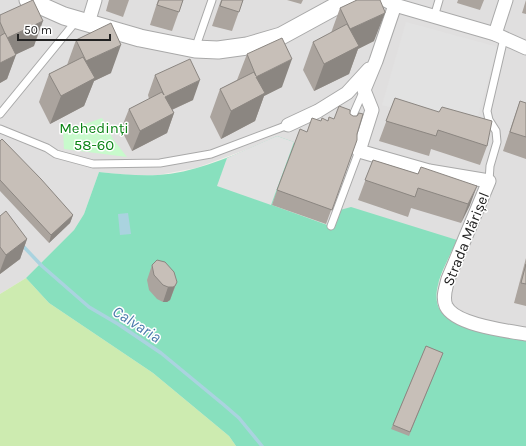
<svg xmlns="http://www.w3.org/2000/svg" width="526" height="446" font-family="Karla,sans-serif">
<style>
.residential{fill:#e0dfdf}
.grass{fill:#cdebb0}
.park{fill:#c8facc}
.pitch{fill:#88e0be}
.parking{fill:#e2e2e2}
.water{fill:#aad3df}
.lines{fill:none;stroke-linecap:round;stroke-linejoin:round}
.stream{stroke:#aad3df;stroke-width:3.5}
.service-casing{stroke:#a9a9a9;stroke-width:9}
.minor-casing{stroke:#a9a9a9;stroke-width:15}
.tertiary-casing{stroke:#a9a9a9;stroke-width:19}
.service{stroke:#fff;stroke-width:7}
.minor{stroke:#fff;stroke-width:13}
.tertiary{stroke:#fff;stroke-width:17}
.wall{fill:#aba49e}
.shaded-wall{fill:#8b8681}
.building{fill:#c7bfb8;stroke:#8b8681}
.labels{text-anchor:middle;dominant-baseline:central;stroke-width:3;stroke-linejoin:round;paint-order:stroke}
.park-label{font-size:15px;fill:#0c8416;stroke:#fff}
.street-label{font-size:15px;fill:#222;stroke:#fff}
.water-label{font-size:16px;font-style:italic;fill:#4a7aab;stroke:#fff}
</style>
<rect width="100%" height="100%" fill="#f2efe9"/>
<path class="residential" d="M 0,0 L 526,0 L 526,340 L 465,327 L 451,322 L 445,317 L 438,308 L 436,297 L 438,284 L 457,241 L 333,227 L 272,205 L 248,149 L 196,168 L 158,175 L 129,175 L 99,172 L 84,214 L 74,230 L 26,278 L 0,294 Z"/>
<path class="grass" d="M 26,278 L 49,303 L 153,373 L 229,436 L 236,446 L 0,446 L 0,294 Z"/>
<path class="park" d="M 102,118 L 113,139 L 127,157 L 64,149 L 63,132 Z"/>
<path class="pitch" d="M 277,136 L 294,142 L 295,144 L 272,205 L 333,227 L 340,210 L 351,207 L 457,240 C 451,254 441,271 438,285 C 429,320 461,326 487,332 C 500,335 513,337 526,340 L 526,446 L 236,446 L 229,436 L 153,373 L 49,303 L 26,278 L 74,230 L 84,214 L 99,172 C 119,174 138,176 158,175 C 200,172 239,153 277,136 Z"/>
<g class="parking">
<path d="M 406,22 L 498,47 L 474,129 L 382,105 Z"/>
<path d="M 277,136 L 294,142 L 271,205 L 217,186 L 227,158 Z"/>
</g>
<path class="water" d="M 128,213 L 131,234 L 120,235 L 118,214 Z"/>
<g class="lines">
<path class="stream" d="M 22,245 L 42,266 L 89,307 L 118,324 L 161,353 L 224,405 L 239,418 L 262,446"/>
<g class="service-casing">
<g id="service">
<path d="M 434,17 L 439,0"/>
<path d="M 195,49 L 212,0"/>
<path d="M 0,114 L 77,20"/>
<path d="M 349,124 L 364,90"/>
<path d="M 0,129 L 47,148 L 56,154 L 93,164 L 160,163 L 211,154 L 288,125"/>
<path d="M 489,181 L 490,166 L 497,142 L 496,131 L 489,120 L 487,111 L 504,38"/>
<path d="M 331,226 L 359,151"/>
</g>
</g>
<g class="minor-casing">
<g id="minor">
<path d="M 385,0 L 395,5 L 495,34 L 526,48"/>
<path d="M 395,5 L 376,61 L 364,90 L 372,110 L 359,151 L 429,171 L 489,181 L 448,279 C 446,288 442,297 446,306 C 455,325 507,331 526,334"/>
<path d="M 88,23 L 95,0"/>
<path d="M 495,34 L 506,0"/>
<path d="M 288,125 L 318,111 L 347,93 L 369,69"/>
</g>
</g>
<g class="tertiary-casing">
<path id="tertiary" d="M 28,0 L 64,16 L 140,38 L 195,49 L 218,50 L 247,46 L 281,36 L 347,0"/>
</g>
<use href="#service" class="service"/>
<use href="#minor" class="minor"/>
<use href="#tertiary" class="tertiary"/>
</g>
<g class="wall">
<path d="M 109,0 L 129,0 L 123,17 L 106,11 Z"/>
<path d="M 158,0 L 183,0 L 172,31 L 150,25 Z"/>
<path d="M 221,0 L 243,0 L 232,31 L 212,26 Z"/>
<path d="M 287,0 L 303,0 L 301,4 Z"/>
<path d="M 458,0 L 484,0 L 480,10 L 457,3 Z"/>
<path d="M 526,0 L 526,14 L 522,13 Z"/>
<path d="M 340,8 L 374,41 L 358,49 L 349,74 L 314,91 L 303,70 L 313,42 L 331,33 Z"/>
<path d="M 0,15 L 34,46 L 16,54 L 7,79 L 0,83 Z"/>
<path d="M 76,40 L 111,73 L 94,81 L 84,106 L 50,124 L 39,102 L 49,74 L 67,65 Z"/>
<path d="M 247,54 L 282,87 L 264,96 L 255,121 L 221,139 L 210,117 L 220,89 L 237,80 Z"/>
<path d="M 155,75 L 193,100 L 172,110 L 174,113 L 167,133 L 132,151 L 121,129 L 129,109 L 149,99 L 148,95 Z"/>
<path d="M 395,98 L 487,146 L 480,165 L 431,149 L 429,156 L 379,141 Z"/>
<path d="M 520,101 L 526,103 L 526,159 L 503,151 L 513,121 Z"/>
<path d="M 350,114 L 357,134 L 357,140 L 326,224 L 272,205 L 277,190 L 307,132 L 328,121 L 334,119 Z"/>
<path d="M 0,141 L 73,215 L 70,223 L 49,243 L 0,191 Z"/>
<path d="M 373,160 L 418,174 L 421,167 L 470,205 L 461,223 L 411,208 L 408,217 L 358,200 Z"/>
<path d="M 0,216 L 27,239 L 20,259 L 0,274 Z"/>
<path d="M 526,258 L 526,306 L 514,303 Z"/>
<path d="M 152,265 L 177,282 L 170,300 L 167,302 L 163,302 L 157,299 L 149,290 L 147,280 Z"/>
<path d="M 426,346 L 443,353 L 409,436 L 391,429 Z"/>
</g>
<g class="shaded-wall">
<path d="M 385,13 L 374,41 L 358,49 L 349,74 L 314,91 L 324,64 L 350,29 Z"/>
<path d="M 43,21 L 34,46 L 0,62 L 7,38 Z"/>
<path d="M 121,45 L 111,73 L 94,81 L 84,106 L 50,124 L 61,96 L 86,61 Z"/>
<path d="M 16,55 L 7,79 L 0,83 L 0,63 Z"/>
<path d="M 292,59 L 282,87 L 264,96 L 255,121 L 221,139 L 231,111 L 256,77 Z"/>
<path d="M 200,80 L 193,100 L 158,116 L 165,97 Z"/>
<path d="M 174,113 L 167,133 L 132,151 L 140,131 Z"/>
<path d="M 477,186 L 470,205 L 461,223 L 468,204 Z"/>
<path d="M 73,215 L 70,223 L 49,243 L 51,235 Z"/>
<path d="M 27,239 L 20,259 L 0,274 L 0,271 L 6,255 Z"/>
<path d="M 175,286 L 170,300 L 167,302 L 163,302 L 168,287 Z"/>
</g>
<g class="building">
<path d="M 33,0 L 43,21 L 7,38 L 0,22 L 0,15 Z"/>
<path d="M 159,0 L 183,0 L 179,12 L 157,5 Z"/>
<path d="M 222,0 L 243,0 L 239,12 L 220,6 Z"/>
<path d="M 357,0 L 380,0 L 385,12 L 385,13 L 350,29 L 340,8 Z"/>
<path d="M 111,23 L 121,45 L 86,61 L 76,40 Z"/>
<path d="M 347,24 L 359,46 L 324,64 L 313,42 Z"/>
<path d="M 5,33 L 16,55 L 0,63 L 0,36 Z"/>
<path d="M 282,38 L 292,59 L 256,77 L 265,93 L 231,111 L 220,89 L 254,72 L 256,76 L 247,54 Z"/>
<path d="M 83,57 L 95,78 L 61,96 L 49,74 Z"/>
<path d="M 190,59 L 200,80 L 165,97 L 174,113 L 140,131 L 129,109 L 162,92 L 164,95 L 155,75 Z"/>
<path d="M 395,98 L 439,112 L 442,107 L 492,121 L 487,146 L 438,130 L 436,136 L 386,121 Z"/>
<path d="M 520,101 L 526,103 L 526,137 L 510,132 Z"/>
<path d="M 339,106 L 350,110 L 350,114 L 353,116 L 357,116 L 359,113 L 363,114 L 357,134 L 357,140 L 332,210 L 277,190 L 300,129 L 307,132 L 312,118 L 321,121 L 322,118 L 328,121 L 329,117 L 334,119 Z"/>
<path d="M 2,139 L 41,179 L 73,215 L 51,235 L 0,180 L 0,141 Z"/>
<path d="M 373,160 L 418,174 L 421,167 L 477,186 L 468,204 L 418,188 L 415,197 L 365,180 Z"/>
<path d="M 6,211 L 27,239 L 6,255 L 0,247 L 0,216 Z"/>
<path d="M 157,260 L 165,262 L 174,272 L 177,282 L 175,286 L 173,287 L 168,287 L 163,285 L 154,275 L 152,265 Z"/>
<path d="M 526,264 L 526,284 L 521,283 Z"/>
<path d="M 426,346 L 443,353 L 410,432 L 393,425 Z"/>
</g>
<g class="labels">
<g class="park-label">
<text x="94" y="128">Mehedinți<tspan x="94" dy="17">58-60</tspan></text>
</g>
<g class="street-label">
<text transform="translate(466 239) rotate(-68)">Strada Mărișel</text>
</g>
<g class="water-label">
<text transform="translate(137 324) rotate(33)">Calvaria</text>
</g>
</g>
<path d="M18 34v6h92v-6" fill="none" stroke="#222222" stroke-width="2"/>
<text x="24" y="34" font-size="12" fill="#222222" stroke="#ffffff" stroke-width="3" paint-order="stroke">50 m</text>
</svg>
